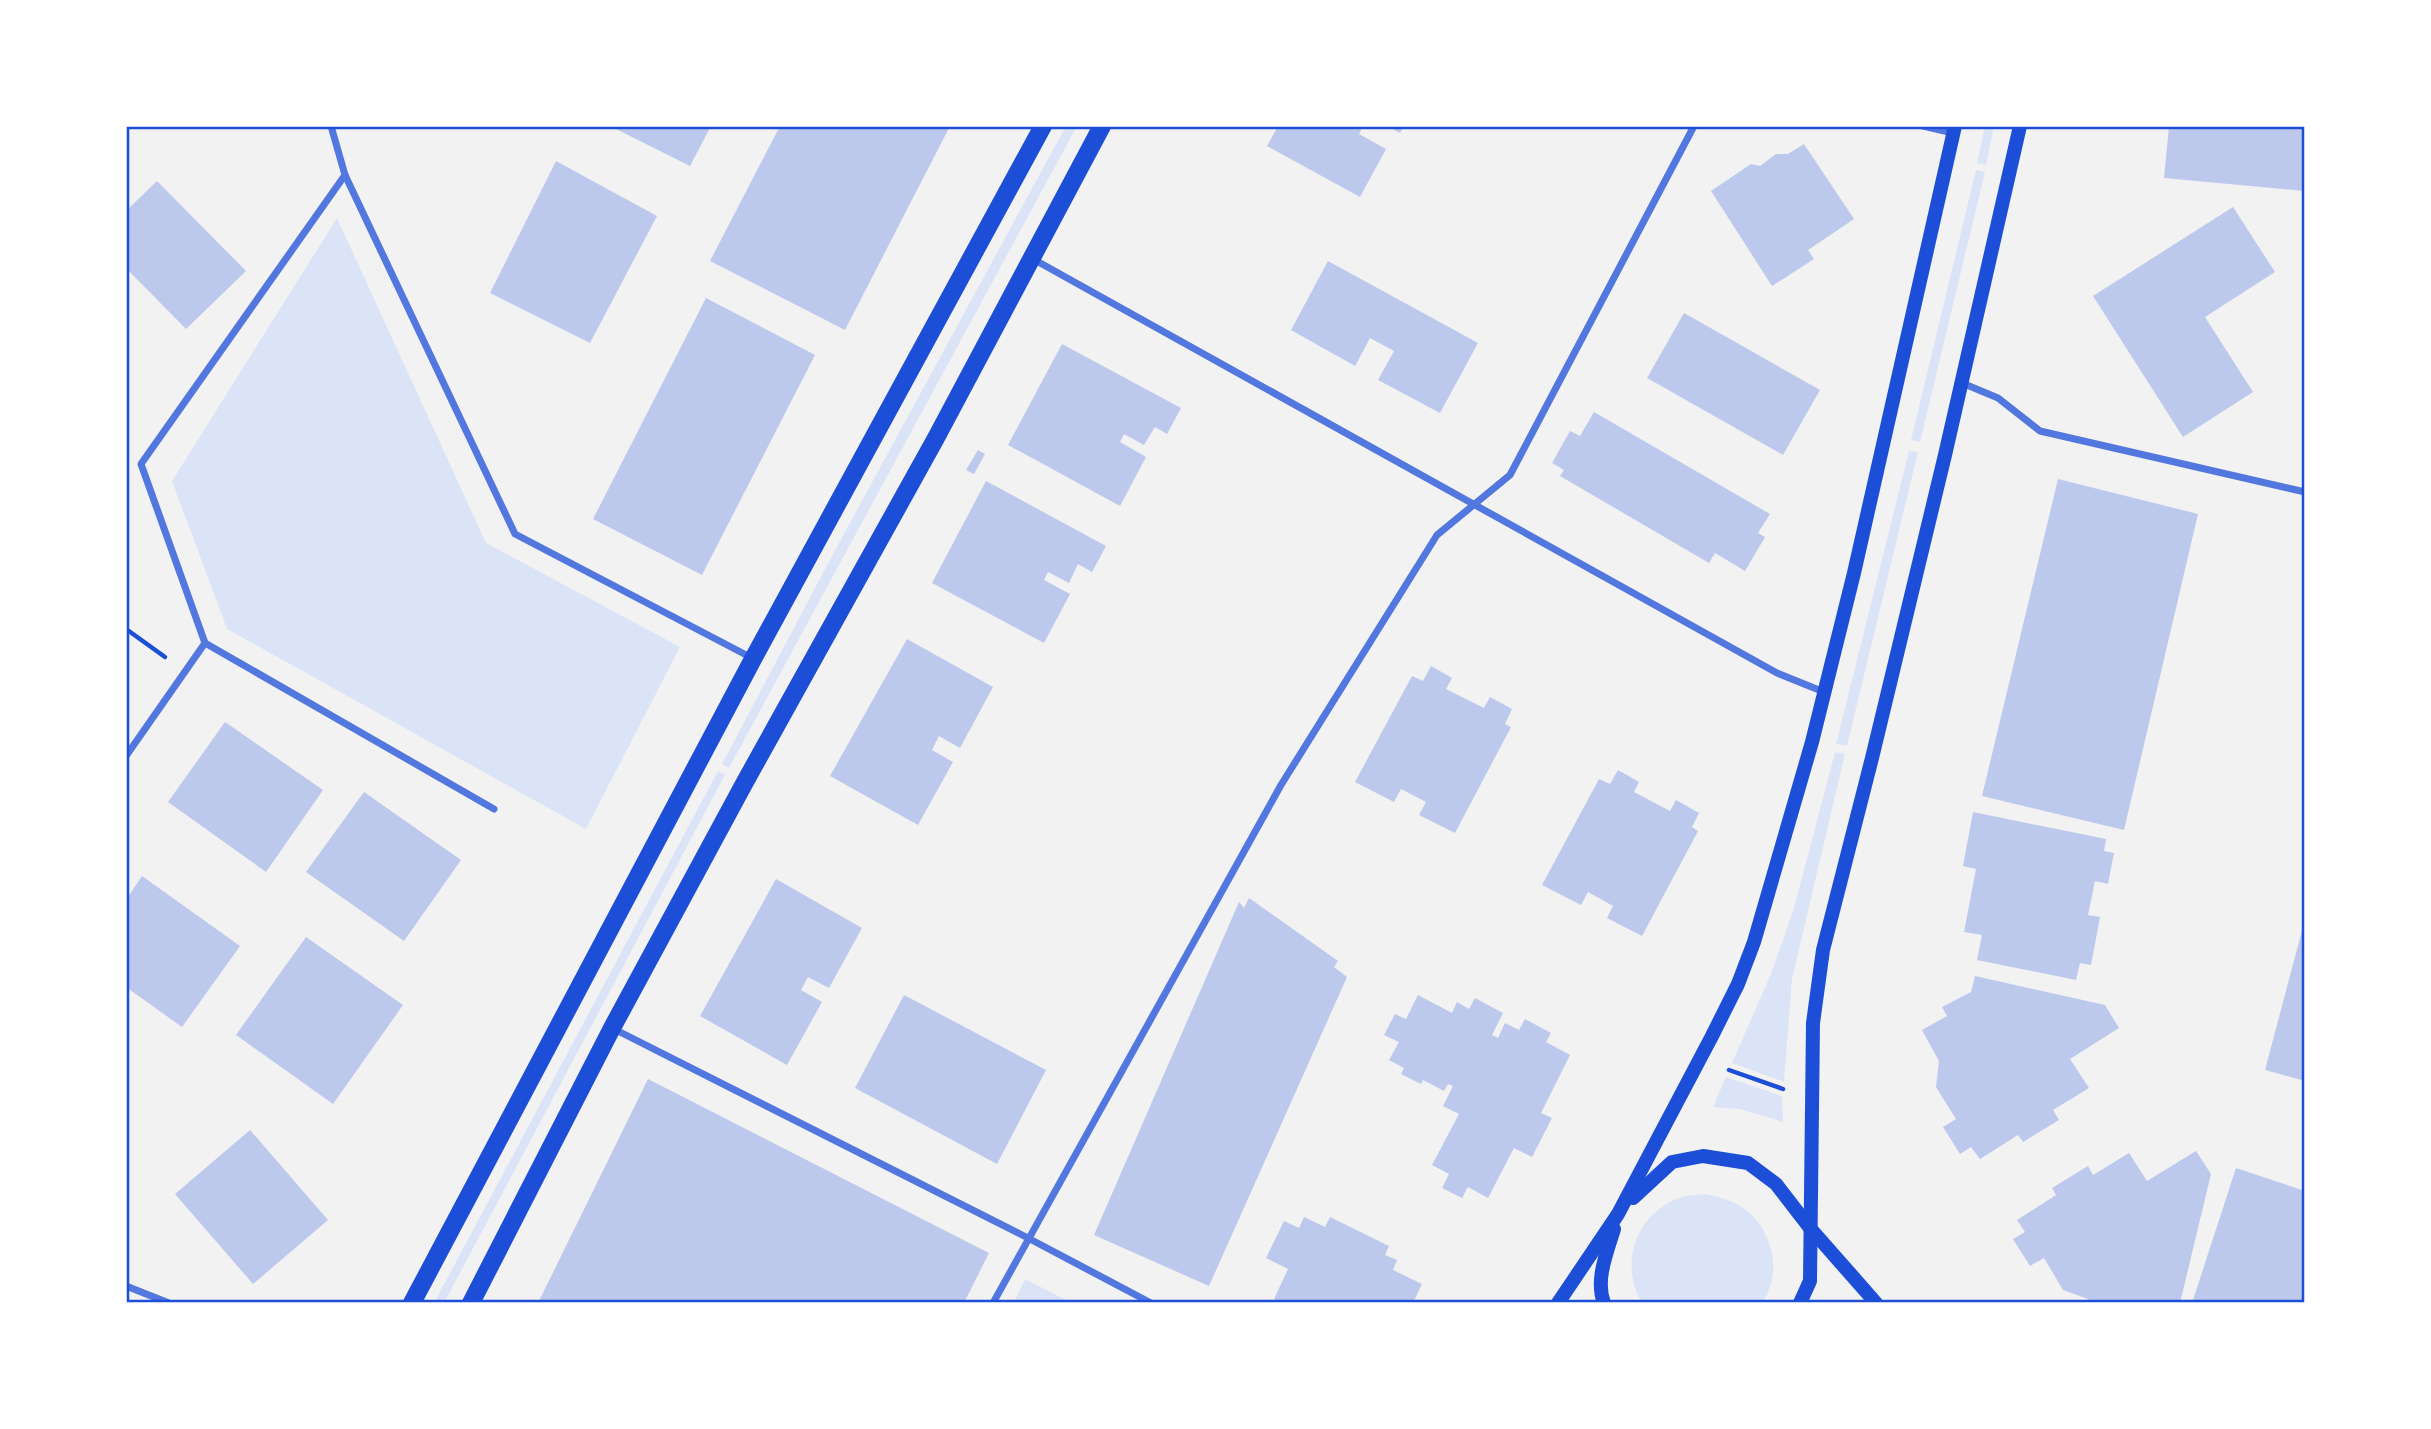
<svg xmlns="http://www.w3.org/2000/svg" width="2431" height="1429" font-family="Commissioner,sans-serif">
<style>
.green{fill:#dbe4f7}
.building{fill:#bdc9ec}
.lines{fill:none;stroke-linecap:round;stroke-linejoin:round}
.path{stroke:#1d4ed8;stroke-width:4.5}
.minor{stroke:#5277de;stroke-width:7}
.secondary{stroke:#1d4ed8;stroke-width:14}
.primary{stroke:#1d4ed8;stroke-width:18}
.neatline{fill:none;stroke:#1d4ed8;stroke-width:2.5}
</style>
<rect width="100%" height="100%" fill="#f2f2f2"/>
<g class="green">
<path d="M 1066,126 L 1077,126 L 729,768 L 722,764 L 833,554 Z"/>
<path d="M 1985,126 L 1994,126 L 1986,165 L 1977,163 Z"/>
<path d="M 1976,170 L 1985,172 L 1920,442 L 1911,440 Z"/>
<path d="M 337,218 L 486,543 L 680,647 L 586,829 L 227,629 L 172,481 Z"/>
<path d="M 1909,451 L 1918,452 L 1847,746 L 1836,744 Z"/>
<path d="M 1835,752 L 1845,754 L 1792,979 L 1784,1082 L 1732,1063 L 1771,974 L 1794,908 Z"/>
<path d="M 718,771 L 725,775 L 444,1303 L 434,1303 Z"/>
<path d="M 1726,1077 L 1782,1096 L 1783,1122 L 1740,1109 L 1713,1107 Z"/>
<path d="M 1704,1194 C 1717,1196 1729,1199 1740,1206 C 1772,1225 1784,1272 1762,1303 L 1642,1303 C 1618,1263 1637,1211 1682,1197 C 1689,1195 1697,1195 1704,1194 Z"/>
<path d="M 1025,1279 L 1072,1303 L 1021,1303 L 1015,1300 Z"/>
</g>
<g class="building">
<path d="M 610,126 L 711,126 L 690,166 Z"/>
<path d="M 780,126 L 950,126 L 845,330 L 710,261 Z"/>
<path d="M 1278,126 L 1363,126 L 1359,134 L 1386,149 L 1360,197 L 1267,146 Z"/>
<path d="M 1387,126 L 1404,126 L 1400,133 Z"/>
<path d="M 2169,126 L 2305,126 L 2305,191 L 2164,178 Z"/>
<path d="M 1804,144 L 1854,219 L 1808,250 L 1814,259 L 1772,286 L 1711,191 L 1751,164 L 1760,166 L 1776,154 L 1788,154 Z"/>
<path d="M 556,161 L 657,216 L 590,343 L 490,293 Z"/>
<path d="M 157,181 L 246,271 L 186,329 L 126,268 L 126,211 Z"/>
<path d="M 2233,207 L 2275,272 L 2205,317 L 2253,392 L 2183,437 L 2093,296 Z"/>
<path d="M 1328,261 L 1478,343 L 1440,413 L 1378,380 L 1394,351 L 1370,338 L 1355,366 L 1291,330 Z"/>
<path d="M 706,298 L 815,355 L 702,575 L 593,519 Z"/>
<path d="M 1684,313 L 1820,390 L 1783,455 L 1647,378 Z"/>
<path d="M 1062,344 L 1181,408 L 1167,434 L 1155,427 L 1144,445 L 1124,434 L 1120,442 L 1146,457 L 1120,506 L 1008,445 Z"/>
<path d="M 1594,412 L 1770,514 L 1758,533 L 1765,537 L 1745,571 L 1715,553 L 1709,563 L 1560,476 L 1564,470 L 1552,463 L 1570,431 L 1580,436 Z"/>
<path d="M 978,450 L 985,454 L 974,474 L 966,470 Z"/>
<path d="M 2058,479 L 2198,514 L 2124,830 L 1982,796 Z"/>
<path d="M 986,481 L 1106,546 L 1092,572 L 1078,564 L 1069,583 L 1048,572 L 1044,580 L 1070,594 L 1044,643 L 932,583 Z"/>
<path d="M 907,639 L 993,687 L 960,748 L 939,736 L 932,750 L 953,762 L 918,825 L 830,776 Z"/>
<path d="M 1431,666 L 1452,678 L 1446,689 L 1484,708 L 1490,697 L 1512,709 L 1505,724 L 1511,727 L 1455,833 L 1419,815 L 1426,802 L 1401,789 L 1394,802 L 1355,782 L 1412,676 L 1423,681 Z"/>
<path d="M 225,722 L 323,790 L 266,872 L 168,802 Z"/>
<path d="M 1618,770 L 1639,782 L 1634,792 L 1670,811 L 1676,800 L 1699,813 L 1692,827 L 1698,831 L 1642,936 L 1607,918 L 1613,906 L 1588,892 L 1581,905 L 1542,885 L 1599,779 L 1610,784 Z"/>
<path d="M 364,792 L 461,860 L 404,941 L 306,872 Z"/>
<path d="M 1973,812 L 2106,839 L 2104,851 L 2114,853 L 2108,884 L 2095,881 L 2088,915 L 2100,917 L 2091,965 L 2080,963 L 2076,980 L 1977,960 L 1982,935 L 1964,932 L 1976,869 L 1963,866 Z"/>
<path d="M 142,876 L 240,946 L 182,1027 L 126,987 L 126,900 Z"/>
<path d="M 776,879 L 862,928 L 829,988 L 808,977 L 801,990 L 822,1002 L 787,1065 L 700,1016 Z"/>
<path d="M 1249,898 L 1338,961 L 1334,967 L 1347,977 L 1209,1286 L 1094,1235 L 1239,902 L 1244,908 Z"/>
<path d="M 2304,923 L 2305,923 L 2305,1081 L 2265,1070 Z"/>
<path d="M 306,937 L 403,1005 L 333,1104 L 236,1035 Z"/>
<path d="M 1975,976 L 2105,1005 L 2119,1028 L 2070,1059 L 2089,1088 L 2053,1110 L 2059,1120 L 2023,1142 L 2018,1135 L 1980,1159 L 1971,1147 L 1960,1154 L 1943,1127 L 1956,1119 L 1936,1087 L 1939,1061 L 1922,1030 L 1947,1016 L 1942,1007 L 1971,992 Z"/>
<path d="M 904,995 L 1046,1070 L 997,1164 L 855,1088 Z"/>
<path d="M 1418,995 L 1452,1013 L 1457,1002 L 1469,1009 L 1475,998 L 1503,1013 L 1492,1035 L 1498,1038 L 1505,1023 L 1519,1030 L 1525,1019 L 1551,1033 L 1546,1042 L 1570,1055 L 1541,1113 L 1552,1118 L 1532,1157 L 1514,1148 L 1488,1198 L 1468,1187 L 1462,1198 L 1442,1188 L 1449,1174 L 1432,1165 L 1459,1114 L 1443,1106 L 1453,1086 L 1448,1084 L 1444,1091 L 1423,1080 L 1421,1084 L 1401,1074 L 1404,1068 L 1389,1060 L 1399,1042 L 1384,1035 L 1395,1014 L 1406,1019 Z"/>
<path d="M 648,1079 L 989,1253 L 964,1303 L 538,1303 Z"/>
<path d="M 250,1130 L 328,1220 L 253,1284 L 175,1194 Z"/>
<path d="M 2196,1151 L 2211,1174 L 2180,1303 L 2164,1300 L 2161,1303 L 2091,1303 L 2088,1299 L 2063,1290 L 2044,1258 L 2030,1266 L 2013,1239 L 2025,1232 L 2017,1220 L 2056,1195 L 2052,1188 L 2088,1166 L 2093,1175 L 2129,1153 L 2147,1181 Z"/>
<path d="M 2236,1168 L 2305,1191 L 2305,1303 L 2195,1303 L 2193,1300 Z"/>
<path d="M 1304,1217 L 1325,1227 L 1330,1217 L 1389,1246 L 1385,1255 L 1397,1260 L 1393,1270 L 1422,1284 L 1413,1303 L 1281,1303 L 1274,1299 L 1288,1269 L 1266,1258 L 1284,1221 L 1299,1228 Z"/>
</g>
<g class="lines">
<g class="path">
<path d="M 126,629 L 165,657"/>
<path d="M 1729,1070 L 1783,1089"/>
</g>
<g class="minor">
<path d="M 331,126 L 345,175 L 515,534 L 752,658"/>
<path d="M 1923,126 L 1953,133"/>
<path d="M 345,175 L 141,464 L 205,643 L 494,809"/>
<path d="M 1033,259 L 1777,673 L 1824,692"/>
<path d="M 1962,383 L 1998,398 L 2040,431 L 2305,492"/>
<path d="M 126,756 L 205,643"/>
<path d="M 612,1028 L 1028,1238 L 1151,1303"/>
<path d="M 126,1286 L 169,1303"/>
<path d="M 993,1303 L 1281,785 L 1437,535 L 1510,475 L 1694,126"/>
</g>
<g class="secondary">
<path d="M 1633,1198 L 1672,1162 L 1703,1156 L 1748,1163 L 1776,1184 L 1810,1228 L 1876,1303"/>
<path d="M 1558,1303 L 1618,1214 L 1712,1036 L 1738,984 L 1754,942 L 1812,742 L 1854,573 L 1955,126"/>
<path d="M 1604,1303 C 1595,1280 1607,1252 1614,1229"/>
<path d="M 1800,1303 L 1810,1281 L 1813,1023 L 1823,950 L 1872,758 L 1945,455 L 2020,126"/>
</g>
<g class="primary">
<path d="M 412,1303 L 753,659 L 1043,126"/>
<path d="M 471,1303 L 612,1028 L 745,782 L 936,438 L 1102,126"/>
</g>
</g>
<rect width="2431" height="1429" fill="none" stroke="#ffffff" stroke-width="256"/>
<rect x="128" y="128" width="2175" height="1173" class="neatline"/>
</svg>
